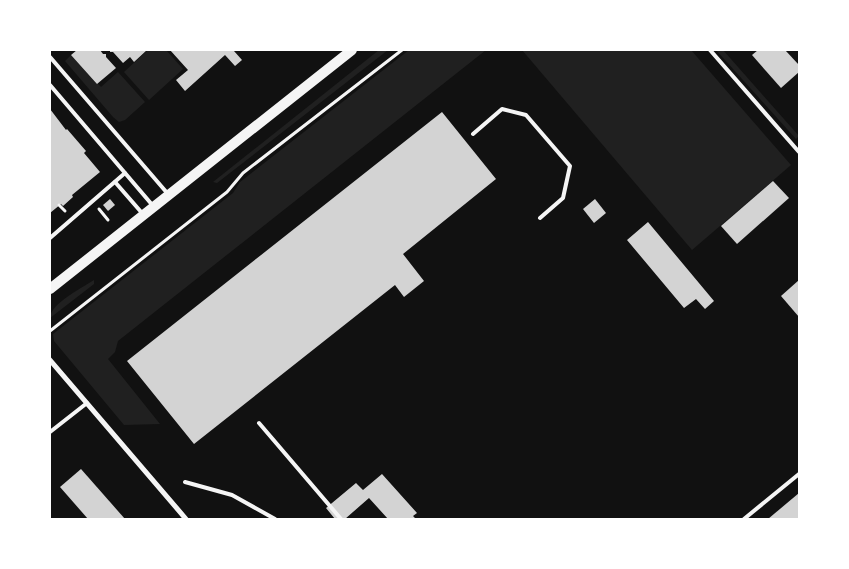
<svg xmlns="http://www.w3.org/2000/svg" width="849" height="569" font-family="Helvetica,sans-serif">
<style>
.green{fill:#202020}
.building{fill:#d3d3d3}
.lines{fill:none;stroke-linecap:round;stroke-linejoin:round}
.path{stroke:#f5f5f5;stroke-width:3}
.service{stroke:#f5f5f5;stroke-width:4}
.minor{stroke:#f5f5f5;stroke-width:5}
.secondary{stroke:#f5f5f5;stroke-width:10}
</style>
<rect width="100%" height="100%" fill="#111"/>
<g class="green">
<path d="M 148,50 L 166,50 L 183,69 L 149,100 L 124,72 Z"/>
<path d="M 379,50 L 388,50 L 217,183 L 213,182 Z"/>
<path d="M 409,50 L 486,50 L 118,341 L 115,352 L 108,359 L 160,424 L 124,425 L 54,341 L 53,334 L 233,193 L 240,182 Z"/>
<path d="M 522,50 L 691,50 L 791,165 L 692,250 Z"/>
<path d="M 716,50 L 723,50 L 799,136 L 796,139 Z"/>
<path d="M 71,55 L 101,87 L 118,72 L 145,102 L 125,120 L 119,122 L 113,117 L 65,61 Z"/>
<path d="M 94,280 L 94,284 L 50,318 C 50,304 82,288 94,280 Z"/>
</g>
<g class="building">
<path d="M 77,50 L 100,50 L 103,54 L 106,54 L 106,57 L 116,68 L 97,84 L 71,55 Z"/>
<path d="M 110,50 L 147,50 L 134,62 L 130,57 L 123,63 L 113,52 L 110,52 Z"/>
<path d="M 170,50 L 235,50 L 234,51 L 242,60 L 235,66 L 225,55 L 185,91 L 176,80 L 188,70 Z"/>
<path d="M 758,50 L 785,50 L 799,65 L 799,72 L 781,88 L 752,55 Z"/>
<path d="M 50,109 L 66,130 L 67,129 L 86,151 L 84,153 L 100,172 L 72,195 L 73,197 L 63,206 L 61,204 L 50,213 Z"/>
<path d="M 442,112 L 496,179 L 403,254 L 424,281 L 404,297 L 395,285 L 194,444 L 127,361 Z"/>
<path d="M 773,181 L 789,198 L 737,244 L 721,226 Z"/>
<path d="M 110,199 L 115,205 L 108,211 L 103,205 Z"/>
<path d="M 595,199 L 606,213 L 594,223 L 583,209 Z"/>
<path d="M 648,222 L 714,301 L 705,309 L 696,299 L 684,308 L 627,240 Z"/>
<path d="M 799,280 L 799,317 L 781,296 Z"/>
<path d="M 81,469 L 125,519 L 88,519 L 60,487 Z"/>
<path d="M 382,474 L 417,513 L 413,516 L 416,519 L 388,519 L 369,498 L 345,519 L 335,519 L 326,508 L 356,483 L 363,490 Z"/>
<path d="M 799,493 L 799,519 L 768,519 Z"/>
</g>
<g class="lines">
<g class="path">
<path d="M 59,205 L 65,211"/>
<path d="M 99,209 L 108,220"/>
<path d="M 50,331 L 227,192 L 243,173 L 402,50"/>
</g>
<g class="service">
<path d="M 710,50 L 799,152"/>
<path d="M 50,57 L 168,194"/>
<path d="M 50,85 L 154,207"/>
<path d="M 473,134 L 502,109 L 526,115 L 570,166 L 563,198 L 540,218"/>
<path d="M 115,182 L 142,213"/>
<path d="M 50,238 L 125,173"/>
<path d="M 259,423 L 341,519"/>
<path d="M 50,432 L 87,403"/>
<path d="M 185,482 L 232,495 L 275,519"/>
<path d="M 744,519 L 799,474"/>
</g>
<path class="minor" d="M 50,360 L 186,519"/>
<path class="secondary" d="M 50,289 L 352,50"/>
</g>
<rect width="849" height="569" fill="none" stroke="#ffffff" stroke-width="102"/>
</svg>
